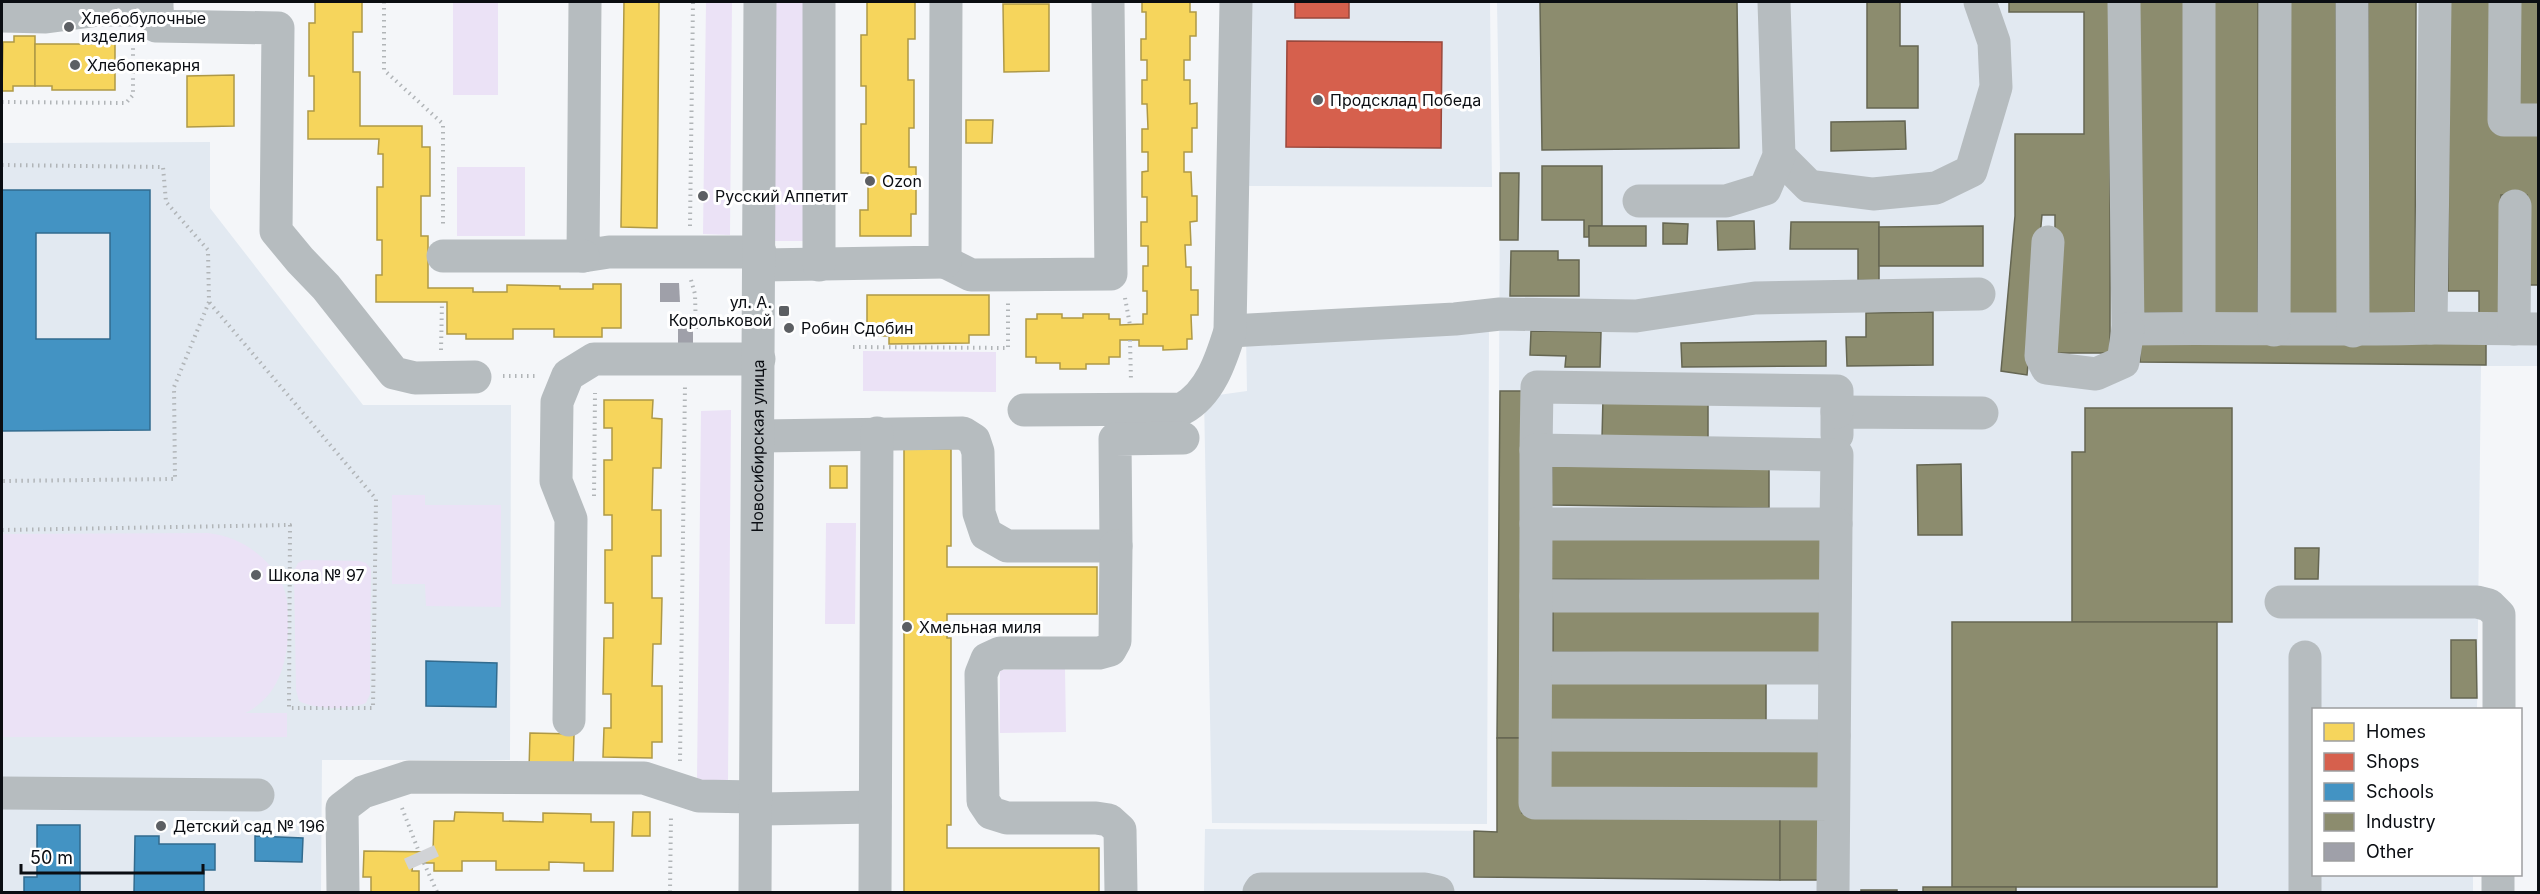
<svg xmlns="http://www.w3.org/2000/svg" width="2540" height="894" font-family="Inter,sans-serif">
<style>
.built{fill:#e2e9f1}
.green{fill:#ebe2f6}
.homes{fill:#f6d55c;stroke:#af9946;stroke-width:1.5}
.shops{fill:#d6604d;stroke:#99473b;stroke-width:1.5}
.schools{fill:#4393c3;stroke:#326b8e;stroke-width:1.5;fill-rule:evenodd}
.industry{fill:#8c8c6e;stroke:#656652;stroke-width:1.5}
.building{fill:#9fa0a9}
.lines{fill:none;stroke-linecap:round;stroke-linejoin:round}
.minor-tunnel{stroke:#d1d3d6;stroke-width:33;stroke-dasharray:33 16;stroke-linecap:butt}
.path{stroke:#b1b5b8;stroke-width:4;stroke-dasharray:1.5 4.5;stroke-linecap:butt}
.minor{stroke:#b6bcbf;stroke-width:33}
.poi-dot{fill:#5c5f63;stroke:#fff;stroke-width:2}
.labels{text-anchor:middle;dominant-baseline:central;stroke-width:6;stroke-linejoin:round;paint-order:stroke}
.poi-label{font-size:16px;fill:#0a0d12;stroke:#fff;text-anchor:start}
.street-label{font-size:16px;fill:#0a0d12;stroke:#fff}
</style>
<rect width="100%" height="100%" fill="#f4f6f9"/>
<g class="built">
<path d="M 1245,2 L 1490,2 L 1492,187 L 1244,186 Z"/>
<path d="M 1497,2 L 2538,2 L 2538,366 L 2481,366 L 2477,709 L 2314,710 L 2314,874 L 2473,875 L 2473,892 L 1204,892 L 1205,829 L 1497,831 L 1500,173 Z"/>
<path d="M 210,142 L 210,208 L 363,405 L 511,405 L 510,760 L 322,760 L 321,892 L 2,892 L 2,143 Z"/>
<path d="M 1489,328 L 1487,824 L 1212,823 L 1204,397 L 1247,391 L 1246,335 Z"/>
</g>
<g class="green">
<rect x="453" y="2" width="45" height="93"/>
<path d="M 706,2 L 732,2 L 730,235 L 703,234 Z"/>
<path d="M 775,2 L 804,2 L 804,241 L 774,241 Z"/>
<rect x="457" y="167" width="68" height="69"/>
<path d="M 863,351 L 996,352 L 996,392 L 863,391 Z"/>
<path d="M 731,410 L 728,781 L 697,780 L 701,411 Z"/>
<path d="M 392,495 L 425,495 L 425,505 L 501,505 L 501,607 L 426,606 L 425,584 L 392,584 Z"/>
<path d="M 826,523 L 856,523 L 855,624 L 825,624 Z"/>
<path d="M 208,533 C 238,536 267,555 281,582 C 288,595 288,609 288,623 C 289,658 280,697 245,713 L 287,713 L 287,737 L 2,737 L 2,534 Z"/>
<path d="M 304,560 L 359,561 L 366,563 L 371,569 L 370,694 L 366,703 C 348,710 316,710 299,701 L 296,690 L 294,571 L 298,563 Z"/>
<path d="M 1065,669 L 1066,732 L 1000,733 L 1000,670 Z"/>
</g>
<g class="homes">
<path d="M 315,2 L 362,2 L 362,32 L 353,32 L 353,72 L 360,72 L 360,126 L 422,126 L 422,147 L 430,147 L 430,196 L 421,196 L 421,236 L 428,236 L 428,288 L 473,288 L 473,292 L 507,292 L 507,285 L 560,286 L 560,289 L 593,289 L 593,284 L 621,284 L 621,328 L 602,328 L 602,337 L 554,337 L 554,329 L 513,329 L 513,339 L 466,339 L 466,334 L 447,334 L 447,302 L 376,302 L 376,275 L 382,275 L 382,240 L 377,240 L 377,187 L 383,187 L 383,154 L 378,154 L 379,139 L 308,139 L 308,111 L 314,111 L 314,76 L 309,76 L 309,23 L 315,23 Z"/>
<path d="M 624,2 L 659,2 L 657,228 L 621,227 Z"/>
<path d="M 867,2 L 915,2 L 915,39 L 908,39 L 908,80 L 914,80 L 914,128 L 909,128 L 909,167 L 916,167 L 916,214 L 911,214 L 911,236 L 860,236 L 860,210 L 868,210 L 868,173 L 861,173 L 861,124 L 866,124 L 866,86 L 861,86 L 861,35 L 867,35 Z"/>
<path d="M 1142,2 L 1190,2 L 1190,12 L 1196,12 L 1196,36 L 1190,36 L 1190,60 L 1184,60 L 1184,80 L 1190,80 L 1190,104 L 1197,103 L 1197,128 L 1192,128 L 1192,152 L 1184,152 L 1184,172 L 1191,172 L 1192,196 L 1197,196 L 1197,221 L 1190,222 L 1191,245 L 1185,245 L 1186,267 L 1191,267 L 1191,290 L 1198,290 L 1198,315 L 1191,315 L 1192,339 L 1187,339 L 1187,349 L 1163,350 L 1163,346 L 1139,346 L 1139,340 L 1120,340 L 1120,357 L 1109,357 L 1109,364 L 1086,364 L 1086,369 L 1060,369 L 1060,363 L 1036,363 L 1036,357 L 1026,357 L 1026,319 L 1037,319 L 1037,314 L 1062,314 L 1062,318 L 1083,318 L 1083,314 L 1109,314 L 1109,319 L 1120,319 L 1120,325 L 1143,324 L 1143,314 L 1147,314 L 1147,291 L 1143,291 L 1143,266 L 1148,266 L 1148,246 L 1141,246 L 1141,222 L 1147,222 L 1147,197 L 1142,197 L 1142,172 L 1148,171 L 1148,152 L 1142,152 L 1142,129 L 1148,129 L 1147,104 L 1142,104 L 1142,80 L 1147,80 L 1147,60 L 1141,60 L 1141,39 L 1146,39 L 1146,12 L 1142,12 Z"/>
<path d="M 1003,4 L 1049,4 L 1049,71 L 1004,72 Z"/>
<path d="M 14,36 L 35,36 L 35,86 L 13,86 L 13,91 L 2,91 L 3,42 L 14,42 Z"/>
<path d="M 35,44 L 115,44 L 115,90 L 52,90 L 52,86 L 35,86 Z"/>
<path d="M 234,75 L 234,126 L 187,127 L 187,76 Z"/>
<path d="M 966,120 L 993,120 L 992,143 L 966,143 Z"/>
<path d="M 867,295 L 989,295 L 989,335 L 969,335 L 969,343 L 889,344 L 889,336 L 867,336 Z"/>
<path d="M 604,400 L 653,400 L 652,418 L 662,419 L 661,468 L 653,468 L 652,510 L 661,510 L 661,556 L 652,556 L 652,598 L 662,598 L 661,644 L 653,644 L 652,686 L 662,686 L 662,742 L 652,742 L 652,758 L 603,757 L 604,728 L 611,728 L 611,694 L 603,694 L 604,638 L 613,638 L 613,603 L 605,603 L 605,550 L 612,550 L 612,515 L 604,515 L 604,460 L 612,460 L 612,428 L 604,428 Z"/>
<path d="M 904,449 L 951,449 L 951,546 L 947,546 L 947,567 L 1097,567 L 1097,614 L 947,614 L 947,638 L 951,638 L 951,825 L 947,825 L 947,848 L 1099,848 L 1099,892 L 904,892 Z"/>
<rect x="830" y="466" width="17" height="22"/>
<path d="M 530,733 L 574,734 L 573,771 L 529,770 Z"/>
<path d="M 455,812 L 503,813 L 503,821 L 543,822 L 543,813 L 591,814 L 591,822 L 614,822 L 613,871 L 584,871 L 584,863 L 549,862 L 549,870 L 496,870 L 496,861 L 462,861 L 462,871 L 434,871 L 434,863 L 413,863 L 412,871 L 419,871 L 419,892 L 371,892 L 371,877 L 363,877 L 364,851 L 433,852 L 434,821 L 454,821 Z"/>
<path d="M 633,812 L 650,812 L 650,836 L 632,836 Z"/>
</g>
<g class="shops">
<rect x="1295" y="2" width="54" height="16"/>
<path d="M 1287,41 L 1442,42 L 1441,148 L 1286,147 Z"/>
</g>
<g class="schools">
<path d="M 2,190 L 150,190 L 150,430 L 2,431 ZM 36,233 L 110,233 L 110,339 L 36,339 Z"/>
<path d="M 426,661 L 497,663 L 496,707 L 426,706 Z"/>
<path d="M 37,825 L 80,825 L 80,892 L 24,892 L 24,877 L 37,877 Z"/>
<path d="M 135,836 L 159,836 L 159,844 L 215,844 L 215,870 L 204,870 L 204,892 L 134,892 Z"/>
<path d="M 255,836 L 303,838 L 302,862 L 255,861 Z"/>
</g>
<g class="industry">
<path d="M 1540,2 L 1737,2 L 1739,148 L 1542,150 Z"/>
<path d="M 1867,2 L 1900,2 L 1900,46 L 1918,46 L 1918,108 L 1867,108 Z"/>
<path d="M 2009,2 L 2110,2 L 2110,353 L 2055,353 L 2055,215 L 2042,215 L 2027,375 L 2001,371 L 2015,216 L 2015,134 L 2084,134 L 2084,12 L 2009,12 Z"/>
<path d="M 2139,2 L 2185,2 L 2185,313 L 2140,313 Z"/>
<path d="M 2212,2 L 2258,2 L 2258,315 L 2211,314 Z"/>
<path d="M 2289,2 L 2336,2 L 2338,316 L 2288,316 Z"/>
<path d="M 2368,2 L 2416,2 L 2415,317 L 2368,317 Z"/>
<path d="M 2449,2 L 2497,2 L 2496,132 L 2538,133 L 2538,285 L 2527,285 L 2527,195 L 2501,195 L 2500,318 L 2479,318 L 2479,291 L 2448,291 Z"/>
<path d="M 2515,2 L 2538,2 L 2538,105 L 2514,105 Z"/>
<path d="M 1905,121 L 1906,149 L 1831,151 L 1831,122 Z"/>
<path d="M 1542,166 L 1602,166 L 1602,226 L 1589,226 L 1589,237 L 1584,237 L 1584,220 L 1542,220 Z"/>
<path d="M 1500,173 L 1519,173 L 1518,240 L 1500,240 Z"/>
<path d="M 1717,221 L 1754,221 L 1755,249 L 1718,250 Z"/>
<path d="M 1791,222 L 1879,222 L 1879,281 L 1858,280 L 1858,249 L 1790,249 Z"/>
<path d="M 1663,223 L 1688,224 L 1687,244 L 1663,244 Z"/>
<rect x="1589" y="226" width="57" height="20"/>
<path d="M 1983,226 L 1983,266 L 1879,266 L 1879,227 Z"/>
<path d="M 1511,251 L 1558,251 L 1558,260 L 1579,260 L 1579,296 L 1510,296 Z"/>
<path d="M 1933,312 L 1933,365 L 1847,366 L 1846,337 L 1866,337 L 1866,313 Z"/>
<path d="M 1531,331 L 1601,332 L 1600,367 L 1565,367 L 1566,356 L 1530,355 Z"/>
<path d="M 2141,338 L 2486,341 L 2486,365 L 2140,362 Z"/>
<path d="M 1826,341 L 1826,366 L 1682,367 L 1681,343 Z"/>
<path d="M 1500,391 L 1525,391 L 1523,738 L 1497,738 Z"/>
<path d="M 1603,397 L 1708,399 L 1708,441 L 1602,439 Z"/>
<path d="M 2085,408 L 2232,408 L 2232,622 L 2072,622 L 2072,452 L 2085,452 Z"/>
<path d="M 1552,464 L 1769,467 L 1769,508 L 1551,505 Z"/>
<path d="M 1961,464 L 1962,535 L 1918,535 L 1917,465 Z"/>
<path d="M 1551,534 L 1827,537 L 1827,581 L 1551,579 Z"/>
<path d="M 2295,548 L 2319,548 L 2318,579 L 2295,579 Z"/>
<path d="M 1553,608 L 1826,610 L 1825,655 L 1553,652 Z"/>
<rect x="1952" y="622" width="265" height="265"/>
<path d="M 2451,640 L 2476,640 L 2477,698 L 2451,698 Z"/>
<path d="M 1549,680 L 1766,683 L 1766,724 L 1549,721 Z"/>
<path d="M 1497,738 L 1523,738 L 1522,813 L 1780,815 L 1780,880 L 1474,877 L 1474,831 L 1497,832 Z"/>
<path d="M 1546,746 L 1822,750 L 1821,793 L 1545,790 Z"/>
<path d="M 1780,815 L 1824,815 L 1823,880 L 1780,880 Z"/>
<rect x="1923" y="887" width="93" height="5"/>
<rect x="1861" y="890" width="36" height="2"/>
</g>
<g class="building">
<path d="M 660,283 L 679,283 L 680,302 L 660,302 Z"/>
<rect x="678" y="315" width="15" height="35"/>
</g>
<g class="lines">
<path class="minor-tunnel" d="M 419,852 L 424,863"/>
<g class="path">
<path d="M 384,2 L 384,70 L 443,124 L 443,227"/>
<path d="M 2,102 L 126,103 L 133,95 L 133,42"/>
<path d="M 2,165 L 163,167 L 166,202 L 208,250 L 209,302 L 174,387 L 175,479 L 2,481"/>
<path d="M 690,226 L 693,2"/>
<path d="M 691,280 L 695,294 L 696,332"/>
<path d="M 1125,298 L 1130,325"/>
<path d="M 1130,340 L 1131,381"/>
<path d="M 853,347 L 1008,348 L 1008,303"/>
<path d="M 441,350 L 442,302"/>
<path d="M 503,376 L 538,376"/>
<path d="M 594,496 L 595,393"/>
<path d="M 2,530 L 290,525 L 289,708 L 373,708 L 376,499 L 209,302"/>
<path d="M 680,761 L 685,385"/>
<path d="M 402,808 L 419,852"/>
<path d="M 424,863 L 437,892"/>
<path d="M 670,892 L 671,815"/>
</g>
<g class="minor">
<path d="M 585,2 L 583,256 L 609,252 L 760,252"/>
<path d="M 2124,2 L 2128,329 C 2229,327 2329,331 2431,328 L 2435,2"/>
<path d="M 2352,2 L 2353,331"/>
<path d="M 2505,2 L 2504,120 L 2538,120"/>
<path d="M 157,10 L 156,26 L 278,28 L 276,231 L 300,260 L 326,287 L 394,373 L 415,378 L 475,377"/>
<path d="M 2,16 L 46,17 L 99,10 L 157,10 L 157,2"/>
<path d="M 1779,156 L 1809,186 L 1873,194 L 1936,188 L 1971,171 L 1996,87 L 1994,42 L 1980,2"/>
<path d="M 1639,201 L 1726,201 L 1765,189 L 1779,156 L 1774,2"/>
<path d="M 2048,242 L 2041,356 L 2047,368 L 2096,374 L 2123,362 L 2128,329"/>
<path d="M 443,256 L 583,256"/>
<path d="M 945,262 L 971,275 L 1111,274 L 1108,2"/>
<path d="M 760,265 L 945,262 L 946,2"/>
<path d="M 819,265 L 819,2"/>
<path d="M 2199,327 L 2199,2"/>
<path d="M 2431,328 L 2538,329"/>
<path d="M 2514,329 L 2515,206"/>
<path d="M 2274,330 L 2275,2"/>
<path d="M 1230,331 L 1455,319 L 1500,314 L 1636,316 L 1755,298 L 1979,294"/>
<path d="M 1024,410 L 1182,409 C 1210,394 1221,360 1230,331 L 1236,2"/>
<path d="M 1837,435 L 1837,412 L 1982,413"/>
<path d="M 759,436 L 963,433 L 974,440 L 978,452 L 979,513 L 986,534 L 1007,546 L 1116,546 L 1115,439 L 1183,438"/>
<path d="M 1536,450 L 1537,387 L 1837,391 L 1837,412"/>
<path d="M 1536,524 L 1536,450 L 1837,455 L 1836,524"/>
<path d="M 1116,546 L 1115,641 L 1110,650 L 1099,653 L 1000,653 L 987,659 L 981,674 L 983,801 L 991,813 L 1007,818 L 1096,818 L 1109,820 L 1120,830 L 1121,892"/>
<path d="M 1536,596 L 1835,596"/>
<path d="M 2281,602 L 2477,602 L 2489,605 L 2499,615 L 2499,710"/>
<path d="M 2305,657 L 2305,892"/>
<path d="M 1536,668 L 1834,668"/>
<path d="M 569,720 L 571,519 L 556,481 L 557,402 L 568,375 L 594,359 L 759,359"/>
<path d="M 1536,735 L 1834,736"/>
<path d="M 2,793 L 258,795"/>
<path d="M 757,809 L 875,807"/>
<path d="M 343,892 L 342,808 L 363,792 L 409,777 L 644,778 L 699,796 L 756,797"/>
<path id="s1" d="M 755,892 L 760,2"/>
<path d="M 875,892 L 877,433"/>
<path d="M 1259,892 L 1261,889 L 1425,889 L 1438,892"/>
<path d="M 1833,892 L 1836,524 L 1536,524 L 1535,803 L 1833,804"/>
<path d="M 2498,892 L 2498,874"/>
</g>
</g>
<g class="poi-dot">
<circle cx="69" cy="27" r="6"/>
<circle cx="75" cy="65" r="6"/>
<circle cx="1318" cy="100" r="6"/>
<circle cx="870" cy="181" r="6"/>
<circle cx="703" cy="196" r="6"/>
<rect x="778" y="305" width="12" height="12" rx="3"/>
<circle cx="789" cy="328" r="6"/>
<circle cx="256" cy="575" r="6"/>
<circle cx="907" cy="627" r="6"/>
<circle cx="161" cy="826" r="6"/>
</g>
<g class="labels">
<g class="poi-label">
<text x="81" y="18">Хлебобулочные<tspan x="81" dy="18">изделия</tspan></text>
<text x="87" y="65">Хлебопекарня</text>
<text x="1330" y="100">Продсклад Победа</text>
<text x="882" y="181">Ozon</text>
<text x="715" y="196">Русский Аппетит</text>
<text x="772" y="302" text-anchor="end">ул. А.<tspan x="772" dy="18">Корольковой</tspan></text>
<text x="801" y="328">Робин Сдобин</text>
<text x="268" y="575">Школа № 97</text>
<text x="919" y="627">Хмельная миля</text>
<text x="173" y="826">Детский сад № 196</text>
</g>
<g class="street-label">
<text stroke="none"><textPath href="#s1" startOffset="446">Новосибирская улица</textPath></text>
</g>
</g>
<rect width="2540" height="894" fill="none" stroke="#0a0d12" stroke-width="6"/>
<rect x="2312" y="708" width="210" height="168" fill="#ffffff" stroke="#9d9ea0" stroke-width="1.5"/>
<rect x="2324" y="723" width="30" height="18" fill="#f6d55c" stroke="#9d9ea0" stroke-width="1.5"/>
<text x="2366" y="738" font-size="18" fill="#0a0d12">Homes</text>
<rect x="2324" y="753" width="30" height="18" fill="#d6604d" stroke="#9d9ea0" stroke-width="1.5"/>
<text x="2366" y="768" font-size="18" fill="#0a0d12">Shops</text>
<rect x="2324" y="783" width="30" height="18" fill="#4393c3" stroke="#9d9ea0" stroke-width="1.5"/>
<text x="2366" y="798" font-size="18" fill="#0a0d12">Schools</text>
<rect x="2324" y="813" width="30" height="18" fill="#8c8c6e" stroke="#9d9ea0" stroke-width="1.5"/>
<text x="2366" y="828" font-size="18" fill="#0a0d12">Industry</text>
<rect x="2324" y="843" width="30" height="18" fill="#9fa0a9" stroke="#9d9ea0" stroke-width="1.5"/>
<text x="2366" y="858" font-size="18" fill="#0a0d12">Other</text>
<path d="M21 864v9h182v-9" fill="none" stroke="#0a0d12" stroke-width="3"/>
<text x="30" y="864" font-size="18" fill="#0a0d12" stroke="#ffffff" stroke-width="4.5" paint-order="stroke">50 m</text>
</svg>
